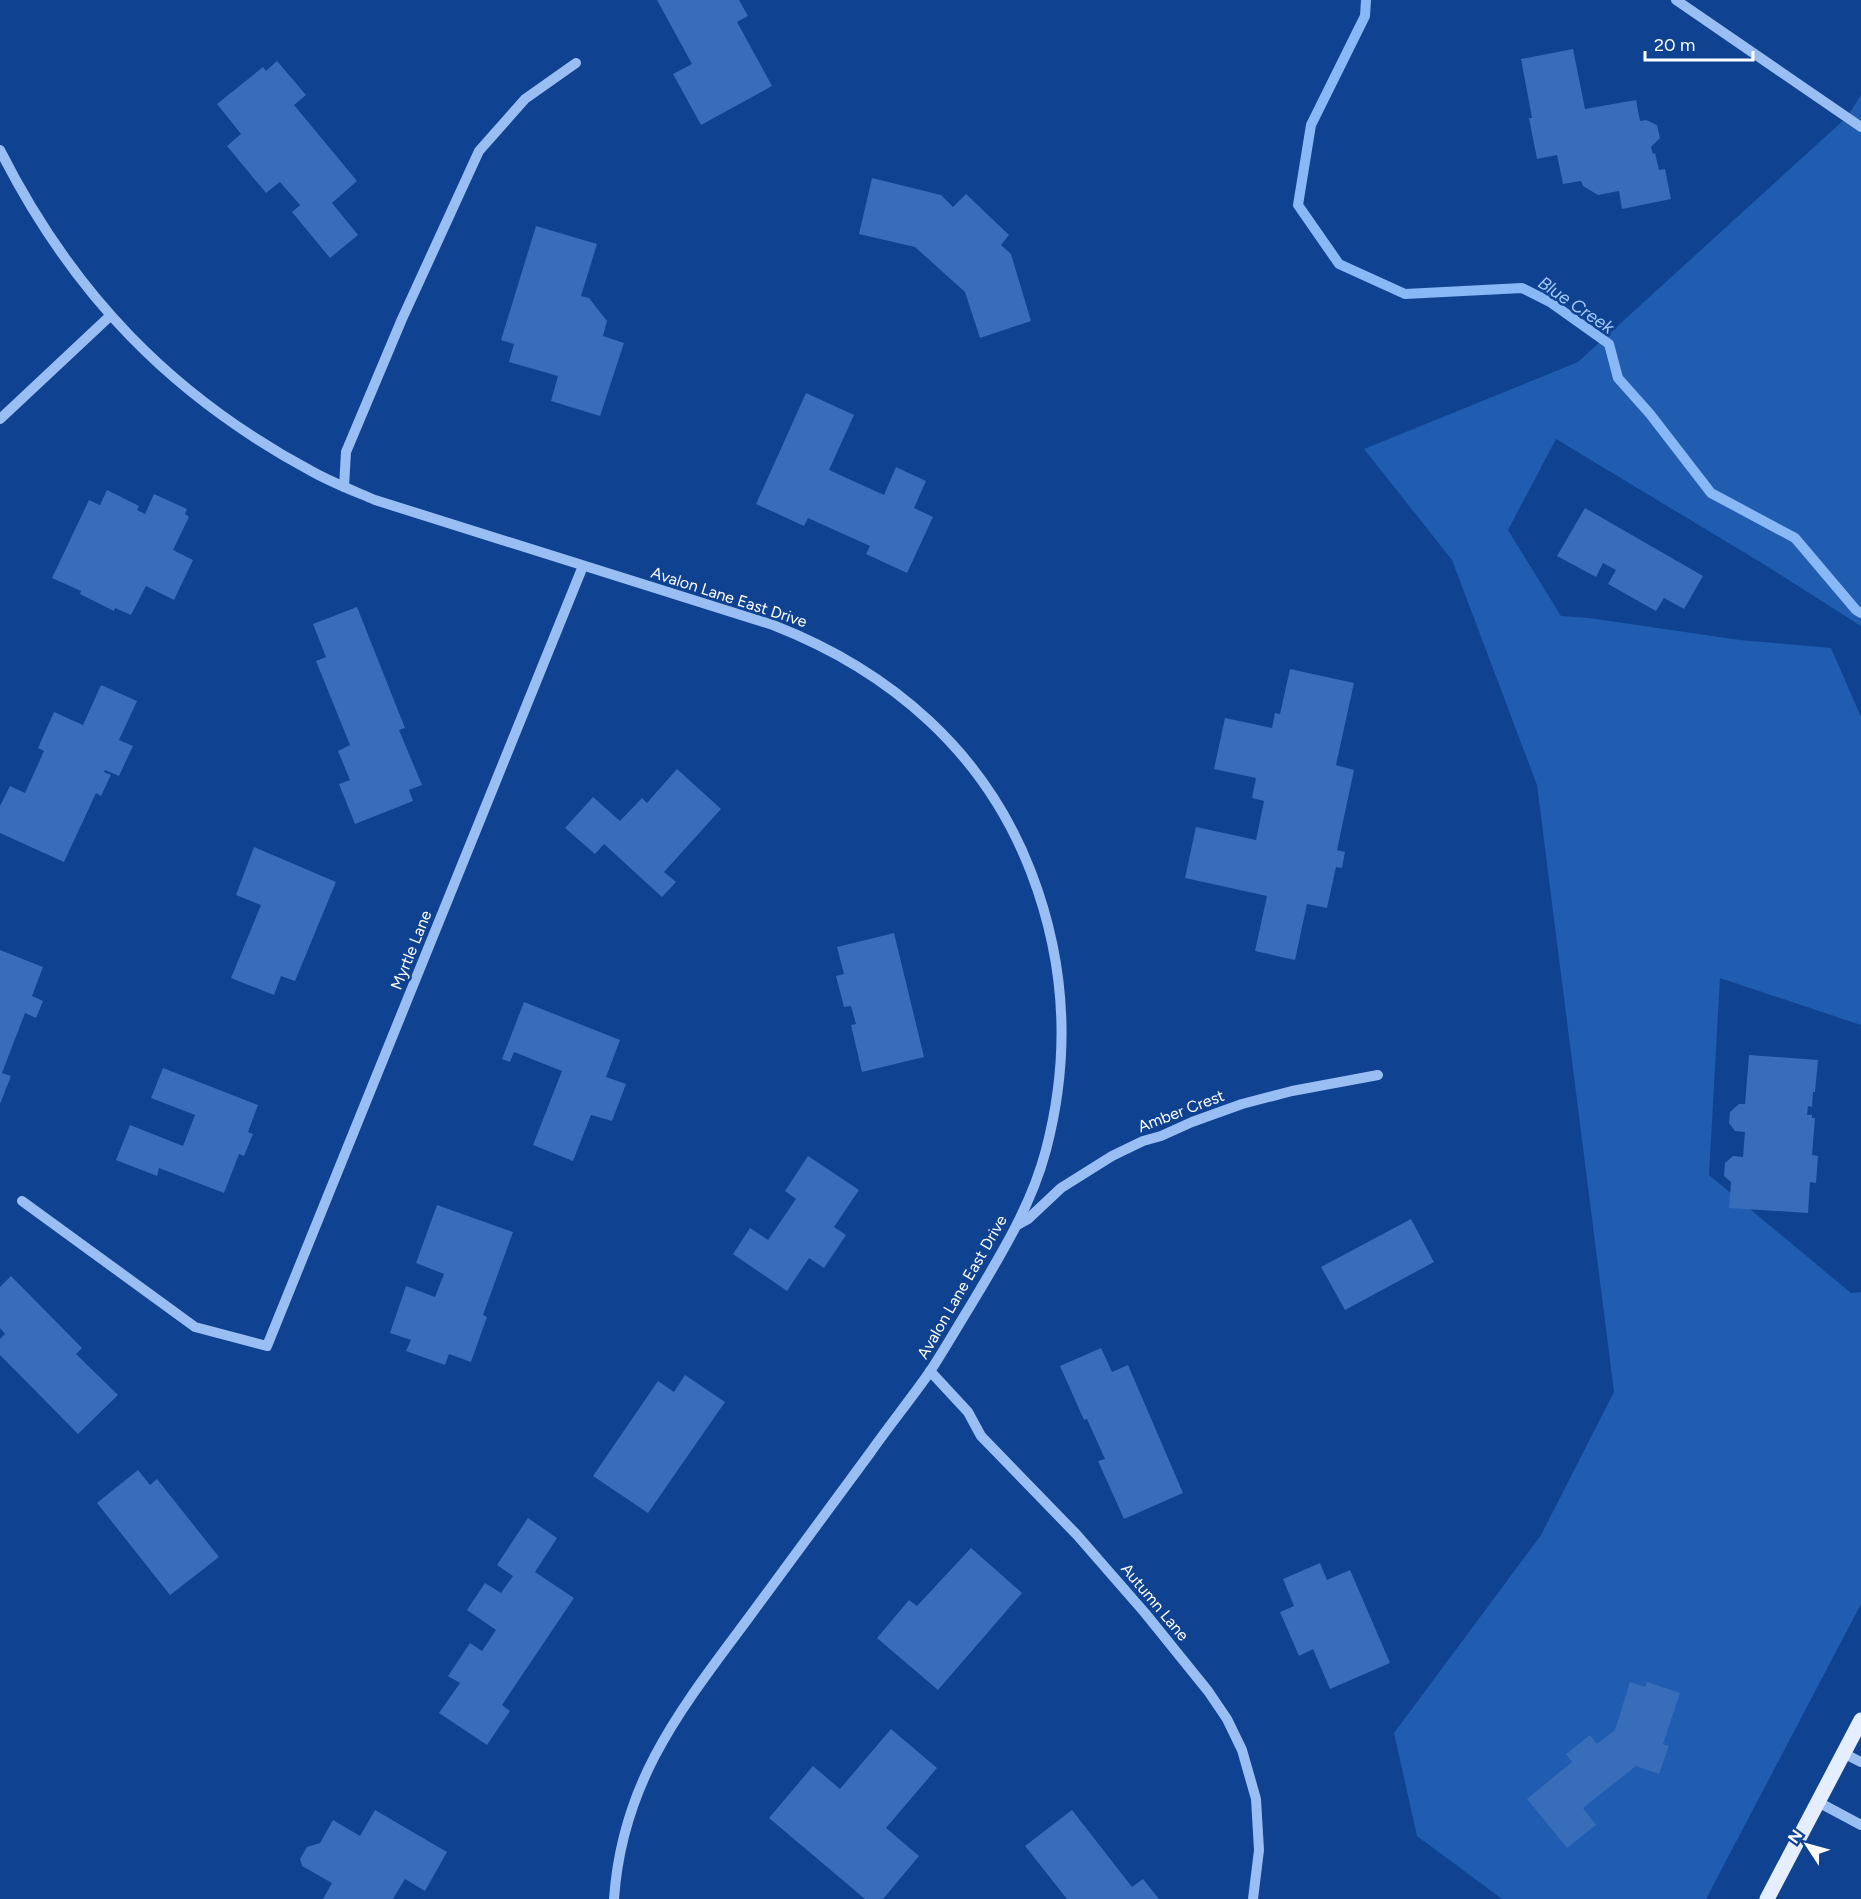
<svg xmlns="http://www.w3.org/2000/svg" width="1861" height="1899" font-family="Figtree,sans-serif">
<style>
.green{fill:#205caf}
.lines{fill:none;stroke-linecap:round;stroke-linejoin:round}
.stream{stroke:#89b8f7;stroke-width:10}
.building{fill:#376db9}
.minor{stroke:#98bef4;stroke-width:10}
.major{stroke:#e4eeff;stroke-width:15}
.labels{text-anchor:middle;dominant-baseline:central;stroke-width:5;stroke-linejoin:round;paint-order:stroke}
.street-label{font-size:16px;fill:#fff;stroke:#0f4290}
.water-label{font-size:18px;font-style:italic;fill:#a3c8fb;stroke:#0f4290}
</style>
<rect width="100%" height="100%" fill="#0f4290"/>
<path class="green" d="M 1861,95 L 1861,626 L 1765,565 L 1556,439 L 1508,530 L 1561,616 L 1589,618 L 1740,640 L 1831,648 L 1861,717 L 1861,1025 L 1720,978 L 1709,1175 L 1851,1293 L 1861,1292 L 1861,1604 L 1706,1899 L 1502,1899 L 1417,1836 L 1394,1733 L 1541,1535 L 1614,1392 L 1537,785 L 1452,560 L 1364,449 L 1578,362 L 1847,117 Z"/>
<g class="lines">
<path class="stream" d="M 1366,0 L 1365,16 L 1311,125 L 1298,205 L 1339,264 L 1405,294 L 1522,288 L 1550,302 L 1609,344 L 1618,378 L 1650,414 L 1711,493 L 1795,538 L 1856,610 L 1861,613"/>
</g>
<g class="building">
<path d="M 657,0 L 739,0 L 748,16 L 737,22 L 772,86 L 701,125 L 673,74 L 692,64 Z"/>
<path d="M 1573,49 L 1585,109 L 1636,100 L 1640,121 L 1646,120 L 1657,125 L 1660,138 L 1651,147 L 1653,154 L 1655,153 L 1659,170 L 1665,169 L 1671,199 L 1622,209 L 1619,191 L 1598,195 L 1583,186 L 1581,181 L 1563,184 L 1557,155 L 1537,159 L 1529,118 L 1532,118 L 1521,59 Z"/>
<path d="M 277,61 L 306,95 L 294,105 L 357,181 L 332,203 L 358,235 L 330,258 L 292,212 L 300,205 L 280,182 L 266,193 L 227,146 L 241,134 L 217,104 L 263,67 L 266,71 Z"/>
<path d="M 872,178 L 941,195 L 953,207 L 966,194 L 1009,235 L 1001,245 L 1011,254 L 1031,321 L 980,338 L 965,292 L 915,247 L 859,234 Z"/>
<path d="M 536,226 L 597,244 L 581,296 L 589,298 L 607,321 L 603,336 L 624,343 L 600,416 L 551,401 L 558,376 L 509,362 L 514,344 L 501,340 Z"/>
<path d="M 806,393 L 854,415 L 829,470 L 884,495 L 896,467 L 926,481 L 914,508 L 933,517 L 907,573 L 866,554 L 870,546 L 808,518 L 804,526 L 756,504 Z"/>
<path d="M 107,490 L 139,506 L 137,510 L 145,514 L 154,494 L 187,509 L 185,514 L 189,517 L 173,550 L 193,560 L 174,600 L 146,586 L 131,615 L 115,608 L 114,611 L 80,594 L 81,591 L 52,578 L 89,500 L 100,505 Z"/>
<path d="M 1585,508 L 1703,576 L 1684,609 L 1664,598 L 1656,611 L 1608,584 L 1616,570 L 1603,563 L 1596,577 L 1557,556 Z"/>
<path d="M 357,607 L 405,728 L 399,730 L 422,785 L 409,790 L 413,801 L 355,824 L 339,784 L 350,780 L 338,751 L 350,745 L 316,661 L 326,657 L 313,624 Z"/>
<path d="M 1290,669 L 1354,683 L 1336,765 L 1354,770 L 1337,850 L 1345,852 L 1342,868 L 1336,867 L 1327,908 L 1307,904 L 1295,960 L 1255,951 L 1267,896 L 1185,878 L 1196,827 L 1256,840 L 1264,801 L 1252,798 L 1256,778 L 1214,769 L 1225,718 L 1272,728 L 1275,713 L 1280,714 Z"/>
<path d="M 101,685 L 137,701 L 119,740 L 133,746 L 119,776 L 105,770 L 104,772 L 111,775 L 101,796 L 96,793 L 64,862 L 0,833 L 0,806 L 10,786 L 25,793 L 44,751 L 38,748 L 54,712 L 83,725 Z"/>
<path d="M 677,769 L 721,809 L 664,872 L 676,882 L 662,897 L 604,844 L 595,854 L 565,828 L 593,797 L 620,821 L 642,798 L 647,803 Z"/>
<path d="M 254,847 L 336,882 L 295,981 L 281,976 L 274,995 L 231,978 L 261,905 L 236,895 Z"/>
<path d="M 894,933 L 924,1057 L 862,1072 L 851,1025 L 856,1024 L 851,1006 L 844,1007 L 836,976 L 844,974 L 837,947 Z"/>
<path d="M 0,950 L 43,967 L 32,996 L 43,1001 L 36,1018 L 25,1013 L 2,1073 L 11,1076 L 0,1104 Z"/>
<path d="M 524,1002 L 620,1040 L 606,1077 L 626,1084 L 612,1121 L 591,1115 L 573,1161 L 533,1145 L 562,1071 L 514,1052 L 510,1062 L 502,1059 Z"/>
<path d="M 1749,1055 L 1818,1060 L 1815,1092 L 1813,1092 L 1812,1107 L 1808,1106 L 1807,1115 L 1812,1115 L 1812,1118 L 1815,1118 L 1812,1155 L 1818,1156 L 1816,1183 L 1810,1182 L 1808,1213 L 1729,1208 L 1731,1182 L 1724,1176 L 1725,1163 L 1733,1156 L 1743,1157 L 1745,1132 L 1735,1131 L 1729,1123 L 1730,1112 L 1739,1104 L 1745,1104 Z"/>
<path d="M 163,1068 L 258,1105 L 248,1132 L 253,1134 L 244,1156 L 239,1154 L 224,1193 L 159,1168 L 157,1176 L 116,1160 L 130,1125 L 183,1146 L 195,1115 L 151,1098 Z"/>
<path d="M 808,1156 L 859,1190 L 834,1227 L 846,1235 L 824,1268 L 809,1258 L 787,1291 L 733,1254 L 750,1228 L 768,1240 L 796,1199 L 785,1191 Z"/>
<path d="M 437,1205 L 513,1232 L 483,1315 L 487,1317 L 471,1362 L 449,1354 L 445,1365 L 406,1351 L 411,1340 L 390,1333 L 406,1286 L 435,1297 L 444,1274 L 416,1263 Z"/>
<path d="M 1411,1219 L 1434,1262 L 1345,1310 L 1321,1267 Z"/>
<path d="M 11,1276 L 82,1348 L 76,1354 L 118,1395 L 78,1434 L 0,1355 L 0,1339 L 5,1334 L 0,1328 L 0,1287 Z"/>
<path d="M 1101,1348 L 1112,1372 L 1128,1365 L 1183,1493 L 1124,1519 L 1098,1461 L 1105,1459 L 1087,1419 L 1084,1420 L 1060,1366 Z"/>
<path d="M 685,1375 L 725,1402 L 648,1513 L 593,1476 L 658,1381 L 674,1392 Z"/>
<path d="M 138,1470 L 150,1485 L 157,1479 L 219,1557 L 170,1595 L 97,1503 Z"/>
<path d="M 528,1518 L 557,1538 L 535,1572 L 574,1598 L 502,1705 L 510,1711 L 487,1745 L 439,1713 L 460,1683 L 448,1676 L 470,1643 L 482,1651 L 496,1630 L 467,1610 L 485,1583 L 501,1593 L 513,1576 L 497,1565 Z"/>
<path d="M 971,1548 L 1022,1593 L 938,1690 L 877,1638 L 909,1600 L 917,1606 Z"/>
<path d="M 1320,1563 L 1327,1580 L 1350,1570 L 1390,1663 L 1330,1689 L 1313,1649 L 1299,1656 L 1280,1612 L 1294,1606 L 1283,1579 Z"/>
<path d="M 1630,1682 L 1645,1687 L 1647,1682 L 1680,1693 L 1663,1744 L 1669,1746 L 1659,1774 L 1636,1766 L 1583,1808 L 1596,1825 L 1567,1848 L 1527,1799 L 1572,1762 L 1566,1754 L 1590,1735 L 1597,1744 L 1615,1730 Z"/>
<path d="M 891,1729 L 937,1768 L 886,1828 L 919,1856 L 883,1899 L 865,1899 L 769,1818 L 813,1766 L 840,1789 Z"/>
<path d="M 375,1810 L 447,1852 L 425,1891 L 405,1879 L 393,1899 L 323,1899 L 332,1883 L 302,1866 L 300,1859 L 307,1847 L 320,1843 L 333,1820 L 360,1836 Z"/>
<path d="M 1072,1810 L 1132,1887 L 1143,1879 L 1159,1899 L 1067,1899 L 1025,1846 Z"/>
</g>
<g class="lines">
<g class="minor">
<path d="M 1676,0 L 1861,127"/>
<path d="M 0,150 C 72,293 171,396 313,472 C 333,483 354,491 375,500 L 773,625 C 891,671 985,752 1031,872 C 1066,963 1071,1055 1046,1150 C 1031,1207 999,1258 969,1308 C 956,1329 943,1352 929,1373 C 910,1400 889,1426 870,1453 C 829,1509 788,1564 747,1620 C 680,1710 622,1782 614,1899"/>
<path d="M 0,419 L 110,316"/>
<path d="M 344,487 L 346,452 L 402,319 L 479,151 L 525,99 L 576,63"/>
<path d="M 22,1201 L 195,1327 L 267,1346 L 583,566"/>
<path d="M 1017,1225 L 1028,1219 L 1061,1188 L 1112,1156 L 1143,1141 L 1161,1136 L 1192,1122 L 1242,1104 L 1292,1091 L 1378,1075"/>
<path d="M 930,1371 L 968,1412 L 981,1436 L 1077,1535 L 1145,1613 L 1208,1691 L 1227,1719 L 1242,1750 L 1256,1799 L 1259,1850 L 1253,1899"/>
<path d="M 1843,1753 L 1861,1762"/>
<path d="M 1818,1802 L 1861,1825"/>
</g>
<path class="major" d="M 1767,1899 L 1861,1720"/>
</g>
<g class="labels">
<g class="street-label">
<text transform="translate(729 597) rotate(18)">Avalon Lane East Drive</text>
<text transform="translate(411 950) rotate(-68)">Myrtle Lane</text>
<text transform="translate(1181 1111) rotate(-21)">Amber Crest</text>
<text transform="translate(962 1287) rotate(-60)">Avalon Lane East Drive</text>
<text transform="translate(1155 1602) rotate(50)">Autumn Lane</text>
</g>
<g class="water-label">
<text transform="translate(1576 305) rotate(34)">Blue Creek</text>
</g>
</g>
<g transform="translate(1807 1845) rotate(306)" stroke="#0f4290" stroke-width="4.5" paint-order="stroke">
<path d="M0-4.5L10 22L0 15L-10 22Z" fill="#ffffff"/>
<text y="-9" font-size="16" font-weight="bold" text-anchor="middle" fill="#ffffff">N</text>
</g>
<path d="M1645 51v9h108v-9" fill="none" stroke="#ffffff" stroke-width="3"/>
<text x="1654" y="51" font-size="18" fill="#ffffff" stroke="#0f4290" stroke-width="4.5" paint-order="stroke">20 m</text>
</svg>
